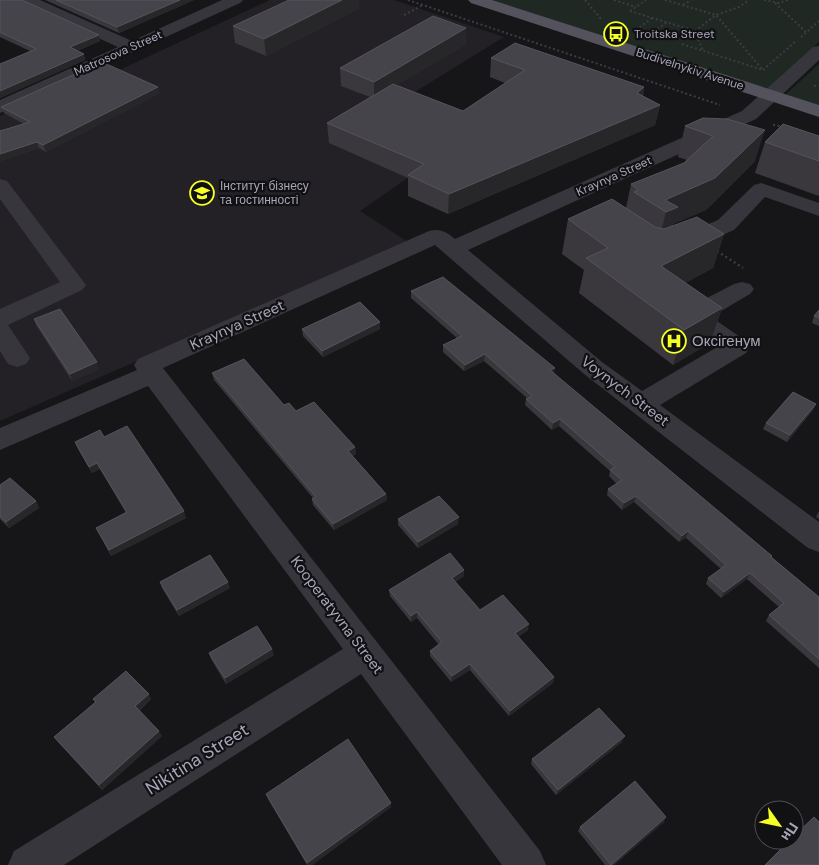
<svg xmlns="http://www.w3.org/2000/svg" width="819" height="865" font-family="'DM Sans',sans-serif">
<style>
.built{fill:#232125}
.green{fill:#1f2823}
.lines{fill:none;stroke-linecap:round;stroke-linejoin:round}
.path-far1{stroke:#3d3c44;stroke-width:2;stroke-dasharray:2 2.5;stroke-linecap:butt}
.path{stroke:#3d3c44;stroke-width:2.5;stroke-dasharray:2 3;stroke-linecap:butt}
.minor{fill:#38363d;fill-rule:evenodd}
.major{fill:#54525c;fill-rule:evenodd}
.wall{fill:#3a383d}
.shaded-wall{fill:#272629}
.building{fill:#46444b;stroke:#55535c}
.labels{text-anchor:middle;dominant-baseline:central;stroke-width:4.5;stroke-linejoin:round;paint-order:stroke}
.far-poi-label{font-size:12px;fill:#a8a6b9;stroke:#111113;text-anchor:start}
.far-street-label{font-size:12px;fill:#a8a6b9;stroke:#111113}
.street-label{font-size:15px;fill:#a8a6b9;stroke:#111113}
.poi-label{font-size:15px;fill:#a8a6b9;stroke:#111113;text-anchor:start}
.near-street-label{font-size:18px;fill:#a8a6b9;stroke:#111113}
</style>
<rect width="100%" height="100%" fill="#161618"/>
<path class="built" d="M 270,0 L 394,0 L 504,37 L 405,98 L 480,128 L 360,211 L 408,242 L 0,421 L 0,116 L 106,68 L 115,72 Z"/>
<g class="green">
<path d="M 490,0 L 819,0 L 819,42 L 767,89 Z"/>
<path d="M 819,64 L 819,106 L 785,95 Z"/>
</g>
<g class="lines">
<g class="path-far1">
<path d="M 408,0 L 720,105"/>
<path d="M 585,0 L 601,19"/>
<path d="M 614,0 L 636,7"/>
<path d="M 665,0 L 716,15 L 762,69"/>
<path d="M 764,0 L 779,3 L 788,0"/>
<path d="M 775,3 L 806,32"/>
<path d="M 683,5 L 691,0"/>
<path d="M 630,11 L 695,31"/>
<path d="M 630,11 L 646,0"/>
<path d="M 404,15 L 423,5"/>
<path d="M 636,30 L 652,18"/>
<path d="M 695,31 L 716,15 L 739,7 L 749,0"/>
<path d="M 695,31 L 703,51"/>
<path d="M 650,34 L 666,23"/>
<path d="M 801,37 L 819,21"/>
<path d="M 682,44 L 763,70"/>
<path d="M 763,70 L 796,41"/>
<path d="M 814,86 L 819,85"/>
<path d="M 773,125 L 785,127"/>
</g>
<path class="path" d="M 717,251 L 743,268"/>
<g class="minor">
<path d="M 19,0 L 40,0 L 132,41 L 222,0 L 243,0 L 240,3 L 0,113 L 0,100 L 118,47 L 22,3 Z"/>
<path d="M 819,46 L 819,60 L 756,119 L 468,250 L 602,362 L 642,391 L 719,346 L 684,322 L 681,316 L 684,310 L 734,284 L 742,282 L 750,284 L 754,289 L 750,294 L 711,317 L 746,341 L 750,347 L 746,353 L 660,405 L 819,522 L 819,552 L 808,548 L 584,374 L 435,245 L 163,368 L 540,851 L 546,865 L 502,865 L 361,674 L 64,865 L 8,865 L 14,851 L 343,649 L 148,386 L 0,450 L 0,428 L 137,370 L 134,365 L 138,359 L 429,231 C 441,228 446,232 455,239 L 742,111 L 813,47 Z"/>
<path d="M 0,179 L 7,181 L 86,285 L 82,290 L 8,325 L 30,358 L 26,364 L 17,367 L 8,364 L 0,351 L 0,309 L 60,282 L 0,199 Z"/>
<path d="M 761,183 L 819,203 L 819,216 L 765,197 L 734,230 L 690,249 L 682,251 L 674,249 L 671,244 L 674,239 L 718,220 L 754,185 Z"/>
</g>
<path class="major" d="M 468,0 L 492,0 L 819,105 L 819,117 L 471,3 Z"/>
</g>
<g class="wall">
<path d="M 0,0 L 100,41 L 77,51 L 84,54 L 85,60 L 0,98 L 0,64 L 30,51 L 0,37 Z"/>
<path d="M 45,0 L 194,0 L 119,33 Z"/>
<path d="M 360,8 L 266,56 L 235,43 L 233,26 Z"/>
<path d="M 466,28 L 466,44 L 397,85 L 463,111 L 505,83 L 490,77 L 491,58 L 644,87 L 643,96 L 660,105 L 655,125 L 448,214 L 408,196 L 408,178 L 329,143 L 327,123 L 370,97 L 341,86 L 340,68 Z"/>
<path d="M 160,93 L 46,152 L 39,148 L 0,161 L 0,131 L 24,124 L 4,113 L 1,107 Z"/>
<path d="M 703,118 L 755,161 L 706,210 L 673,224 L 673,226 L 724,234 L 713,268 L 685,283 L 722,308 L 710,343 L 673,365 L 579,293 L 584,270 L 562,254 L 568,219 L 626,208 L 631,184 L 684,163 L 687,160 L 678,157 L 685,126 Z"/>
<path d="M 819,136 L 819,196 L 755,173 L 765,142 Z"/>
<path d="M 411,291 L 554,374 L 819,597 L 819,668 L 766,621 L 769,615 L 779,607 L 747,579 L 721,598 L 706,584 L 708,578 L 721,569 L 686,538 L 679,542 L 634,502 L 622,510 L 607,495 L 608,489 L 617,484 L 609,476 L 610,471 L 559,426 L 552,430 L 525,405 L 526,399 L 527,398 L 484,361 L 464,371 L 443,352 L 443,345 L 457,338 L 411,298 Z"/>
<path d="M 819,310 L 819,326 L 812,323 L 814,316 Z"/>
<path d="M 34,319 L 99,369 L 72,381 L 36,325 Z"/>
<path d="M 380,322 L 380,329 L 323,357 L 303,336 L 302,329 Z"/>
<path d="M 212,373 L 284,405 L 296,411 L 355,447 L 356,454 L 352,456 L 386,494 L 387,500 L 334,530 L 313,505 L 312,499 L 313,498 L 214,380 Z"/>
<path d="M 816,404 L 813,410 L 787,442 L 763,429 L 766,423 Z"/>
<path d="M 104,437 L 186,518 L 111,556 L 96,528 L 126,513 L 100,469 L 92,473 L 78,449 L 75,442 Z"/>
<path d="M 0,485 L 36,501 L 39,508 L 9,528 L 0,519 Z"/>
<path d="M 819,511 L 819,519 L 816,517 Z"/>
<path d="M 398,519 L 458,524 L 418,548 L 398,525 Z"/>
<path d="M 464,576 L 455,582 L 480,610 L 528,630 L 518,637 L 554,677 L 553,683 L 509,716 L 470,670 L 451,682 L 430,656 L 430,651 L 439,645 L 417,618 L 411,622 L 390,596 L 389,590 Z"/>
<path d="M 160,582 L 230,588 L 179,616 L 162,588 Z"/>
<path d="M 209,653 L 274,655 L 226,684 L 211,659 Z"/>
<path d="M 93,699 L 151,699 L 139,711 L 162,736 L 102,790 L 58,742 L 54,737 L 95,702 Z"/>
<path d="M 622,742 L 556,795 L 531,764 L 532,759 Z"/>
<path d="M 266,794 L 391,807 L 312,865 L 307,865 L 268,799 Z"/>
<path d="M 664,822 L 614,865 L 605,865 L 578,831 L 580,827 Z"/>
</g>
<g class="shaded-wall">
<path d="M 180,0 L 194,0 L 119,33 L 117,27 Z"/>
<path d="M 342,0 L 359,0 L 360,8 L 266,56 L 264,39 Z"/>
<path d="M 466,28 L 466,44 L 374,99 L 374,82 Z"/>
<path d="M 99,35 L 100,41 L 71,53 L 70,47 Z"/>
<path d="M 84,54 L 85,60 L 0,98 L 0,91 Z"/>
<path d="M 158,87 L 160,93 L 46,152 L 43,145 Z"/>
<path d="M 644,87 L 640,107 L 637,93 Z"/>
<path d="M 660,105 L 655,125 L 448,214 L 449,194 Z"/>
<path d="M 765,130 L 755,161 L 706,210 L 673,224 L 669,239 L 658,244 L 666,212 L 665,200 Z"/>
<path d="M 37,142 L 39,148 L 0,161 L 0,154 Z"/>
<path d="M 724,234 L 713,268 L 652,301 L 661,266 Z"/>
<path d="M 722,308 L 710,343 L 673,365 L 684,330 Z"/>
<path d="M 380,322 L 380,329 L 323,357 L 322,351 Z"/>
<path d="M 485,354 L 484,361 L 464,371 L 465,365 Z"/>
<path d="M 97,362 L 99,369 L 72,381 L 70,374 Z"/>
<path d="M 555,368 L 554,374 L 550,370 Z"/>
<path d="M 816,404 L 813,410 L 787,442 L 790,435 Z"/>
<path d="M 560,419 L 559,426 L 552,430 L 553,423 Z"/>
<path d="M 355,447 L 356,454 L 349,458 L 348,451 Z"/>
<path d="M 97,463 L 100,469 L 92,473 L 89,467 Z"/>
<path d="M 386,494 L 387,500 L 334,530 L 333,524 Z"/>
<path d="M 636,496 L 634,502 L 622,510 L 624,503 Z"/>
<path d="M 36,501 L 39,508 L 9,528 L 6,522 Z"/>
<path d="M 184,511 L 186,518 L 111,556 L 109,550 Z"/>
<path d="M 459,517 L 458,524 L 418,548 L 418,542 Z"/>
<path d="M 688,531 L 686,538 L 679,542 L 682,536 Z"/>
<path d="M 464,570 L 464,576 L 451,584 L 452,578 Z"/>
<path d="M 750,573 L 747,579 L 721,598 L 724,592 Z"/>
<path d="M 228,582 L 230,588 L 179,616 L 177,610 Z"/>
<path d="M 417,612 L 417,618 L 411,622 L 411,616 Z"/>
<path d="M 529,624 L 528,630 L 514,639 L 515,633 Z"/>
<path d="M 272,649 L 274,655 L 226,684 L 225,678 Z"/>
<path d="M 470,664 L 470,670 L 451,682 L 452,676 Z"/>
<path d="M 554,677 L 553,683 L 509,716 L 510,711 Z"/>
<path d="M 149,694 L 151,699 L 137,712 L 135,706 Z"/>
<path d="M 159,731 L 162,736 L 102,790 L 99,785 Z"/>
<path d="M 625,736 L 622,742 L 556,795 L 558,790 Z"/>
<path d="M 391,803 L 391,807 L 312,865 L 308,865 L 307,863 Z"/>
<path d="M 666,817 L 664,822 L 614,865 L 611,865 Z"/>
</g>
<g class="building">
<path d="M 0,0 L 22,0 L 99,35 L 70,47 L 84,54 L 0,91 L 0,64 L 36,49 L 0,32 Z"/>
<path d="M 56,0 L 180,0 L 117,27 Z"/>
<path d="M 289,0 L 342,0 L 264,39 L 233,26 Z"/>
<path d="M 433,16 L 466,28 L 374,82 L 340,68 Z"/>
<path d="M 515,43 L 644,87 L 637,93 L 660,105 L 449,194 L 408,175 L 424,164 L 327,123 L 393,84 L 463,111 L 525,70 L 491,58 Z"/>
<path d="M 102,62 L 158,87 L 43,145 L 37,142 L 0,154 L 0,131 L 30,122 L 1,107 Z"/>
<path d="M 703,118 L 727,119 L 765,130 L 715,178 L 665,200 L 678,207 L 666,212 L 634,192 L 638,190 L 631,184 L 684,163 L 713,136 L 685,126 Z"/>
<path d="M 783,124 L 819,136 L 819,161 L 765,142 Z"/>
<path d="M 612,199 L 655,227 L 664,229 L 697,217 L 724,234 L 661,266 L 722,308 L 684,330 L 586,258 L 608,248 L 568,219 Z"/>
<path d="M 443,277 L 555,368 L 550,370 L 772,556 L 771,557 L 819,597 L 819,659 L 769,615 L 784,603 L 750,573 L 724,592 L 708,578 L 726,565 L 688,531 L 682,536 L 636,496 L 624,503 L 608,489 L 622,480 L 610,470 L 615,467 L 560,419 L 553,423 L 526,399 L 532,396 L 485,354 L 465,365 L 443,345 L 462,336 L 411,291 Z"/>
<path d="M 360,302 L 380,322 L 322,351 L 302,329 Z"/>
<path d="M 60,309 L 97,362 L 70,374 L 34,319 Z"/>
<path d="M 819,310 L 819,318 L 814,316 Z"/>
<path d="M 244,359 L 284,405 L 289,403 L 296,411 L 314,402 L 355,447 L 348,451 L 386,494 L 333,524 L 312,499 L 316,497 L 212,373 Z"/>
<path d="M 793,392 L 816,404 L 790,435 L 766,423 Z"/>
<path d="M 127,426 L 184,511 L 109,550 L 96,528 L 127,512 L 97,463 L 89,467 L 75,442 L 100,430 L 104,437 Z"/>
<path d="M 10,478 L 36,501 L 6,522 L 0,516 L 0,485 Z"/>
<path d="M 439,496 L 459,517 L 418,542 L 398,519 Z"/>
<path d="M 450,553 L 464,570 L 452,578 L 480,610 L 503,595 L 529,624 L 515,633 L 554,677 L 510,711 L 470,664 L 452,676 L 430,651 L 442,642 L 417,612 L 411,616 L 389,590 Z"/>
<path d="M 210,555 L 228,582 L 177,610 L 160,582 Z"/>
<path d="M 257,626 L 272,649 L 225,678 L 209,653 Z"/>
<path d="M 126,671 L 149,694 L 135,706 L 159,731 L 99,785 L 54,737 L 96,702 L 93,699 Z"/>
<path d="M 599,708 L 625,736 L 558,790 L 532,759 Z"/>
<path d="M 348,739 L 391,803 L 307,863 L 266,794 Z"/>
<path d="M 635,781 L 666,817 L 611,865 L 580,827 Z"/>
<path d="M 814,817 L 819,822 L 819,865 L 765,865 L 790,840 L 794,840 L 794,836 Z"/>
</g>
<defs>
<g id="bus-ring" transform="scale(1.25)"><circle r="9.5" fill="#111113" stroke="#f5ff26" stroke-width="1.5"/><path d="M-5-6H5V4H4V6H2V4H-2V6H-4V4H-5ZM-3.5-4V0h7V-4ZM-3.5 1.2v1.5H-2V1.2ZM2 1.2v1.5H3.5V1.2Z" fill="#f5ff26"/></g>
<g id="university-ring" transform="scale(1.25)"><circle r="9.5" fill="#111113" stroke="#f5ff26" stroke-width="1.5"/><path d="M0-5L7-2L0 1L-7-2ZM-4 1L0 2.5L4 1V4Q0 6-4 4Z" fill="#f5ff26"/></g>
<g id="hospital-ring" transform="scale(1.25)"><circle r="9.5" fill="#111113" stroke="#f5ff26" stroke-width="1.5"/><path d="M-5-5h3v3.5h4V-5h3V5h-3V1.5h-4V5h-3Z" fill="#f5ff26"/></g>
</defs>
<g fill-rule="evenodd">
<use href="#bus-ring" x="616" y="34"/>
<use href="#university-ring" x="202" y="193"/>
<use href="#hospital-ring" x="674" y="341"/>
</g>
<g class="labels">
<g class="far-poi-label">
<text x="634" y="34">Troitska Street</text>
<text x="220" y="186">Інститут бізнесу<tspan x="220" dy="14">та гостинності</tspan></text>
</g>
<g class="far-street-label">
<text transform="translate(118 53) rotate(-24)">Matrosova Street</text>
<text transform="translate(690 69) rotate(18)">Budivelnykiv Avenue</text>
<text transform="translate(614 176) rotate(-24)">Kraynya Street</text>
</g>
<g class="street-label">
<text transform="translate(237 325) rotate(-24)">Kraynya Street</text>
<text transform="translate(625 391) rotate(37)">Voynych Street</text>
<text transform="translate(337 615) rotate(53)">Kooperatyvna Street</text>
</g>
<g class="poi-label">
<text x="692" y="341">Оксігенум</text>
</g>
<g class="near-street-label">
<text transform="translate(197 759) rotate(-32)">Nikitina Street</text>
</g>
</g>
<g transform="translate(779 825) rotate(123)"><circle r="24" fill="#111113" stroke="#4d4d55"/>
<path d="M0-4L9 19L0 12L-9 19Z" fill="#f5ff26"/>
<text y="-8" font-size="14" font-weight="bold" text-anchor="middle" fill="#a8a6b9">Пн</text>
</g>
</svg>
